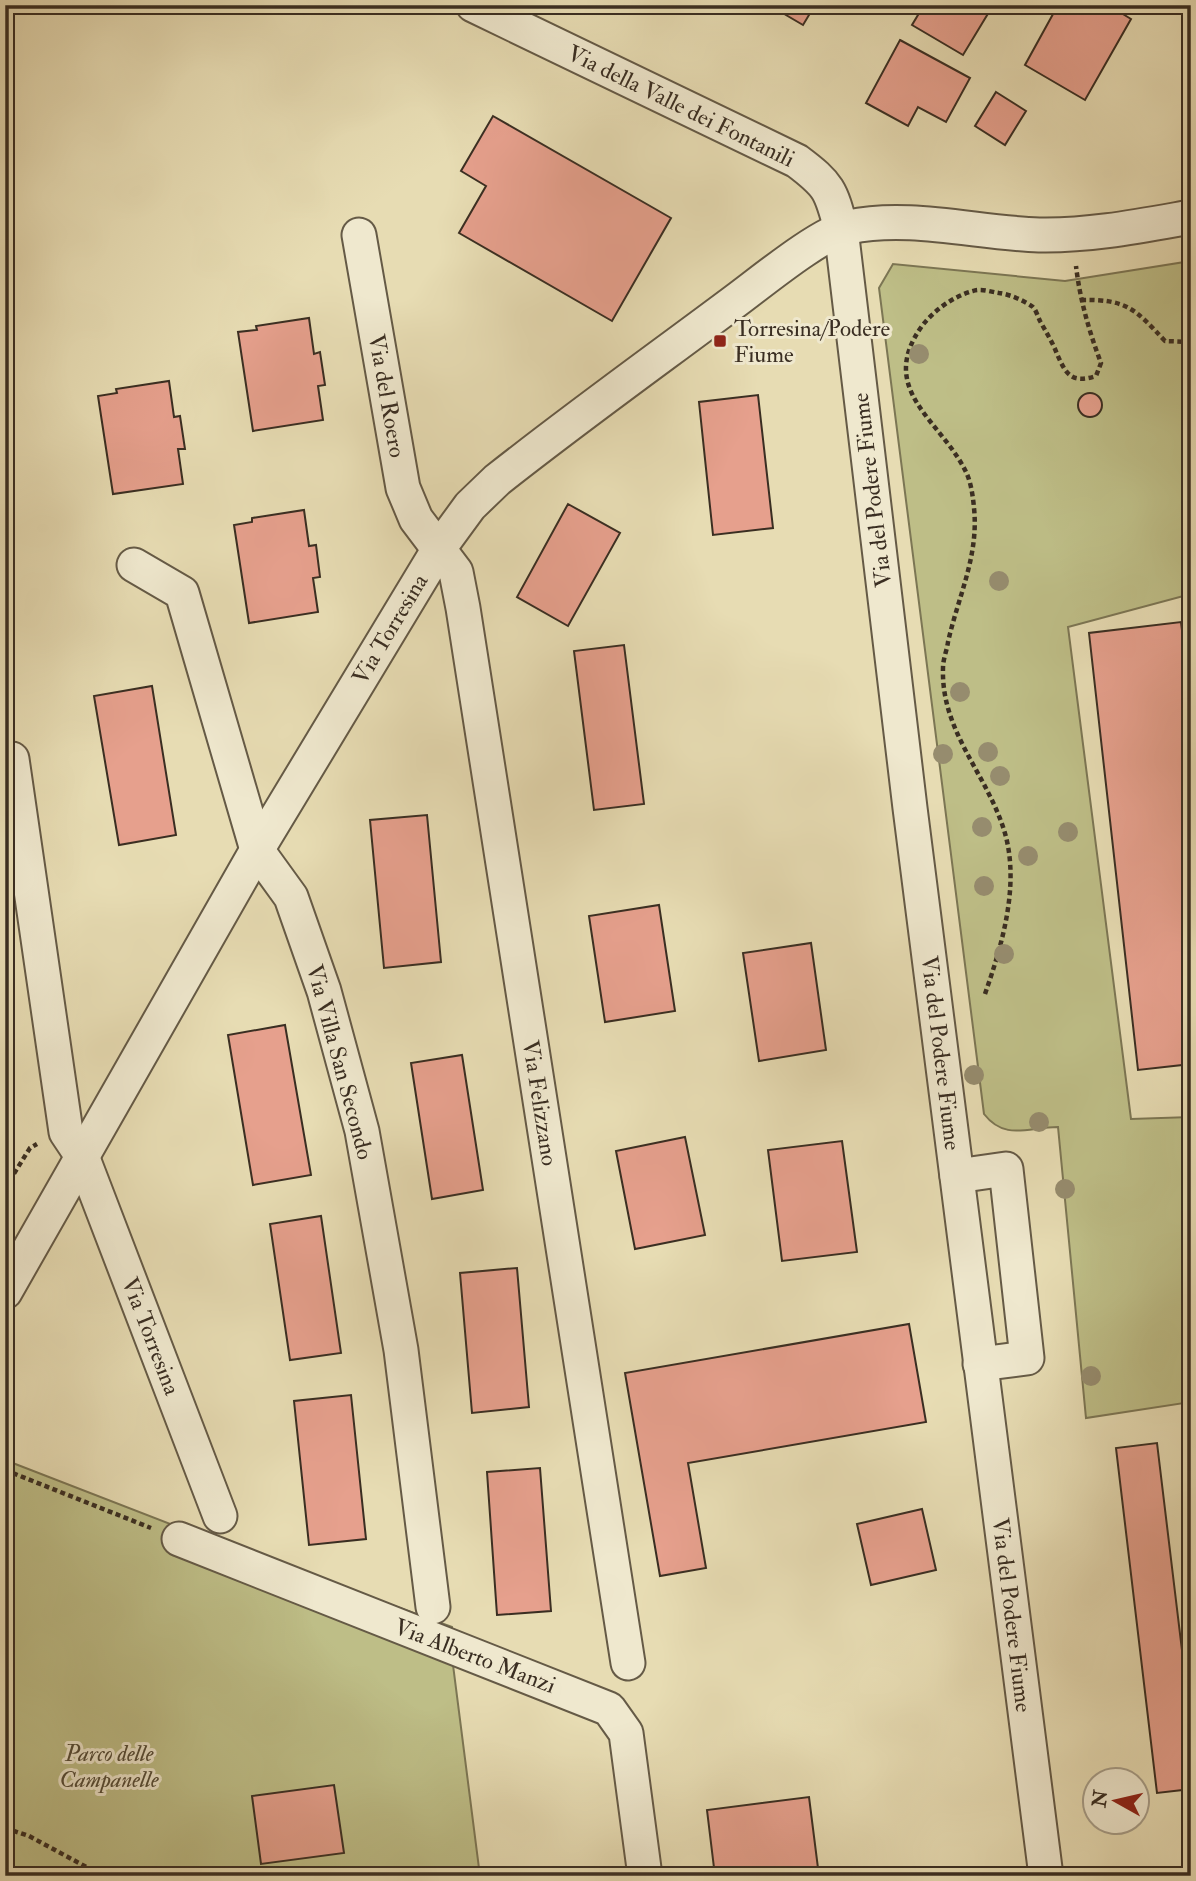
<svg xmlns="http://www.w3.org/2000/svg" width="1196" height="1881" font-family="'IM FELL Double Pica',serif">
<style>
.green{fill:#bebe87;stroke:#7c7654;stroke-width:2}
.building{fill:#e6a08d;stroke:#3a2e22;stroke-width:2}
.lines{fill:none;stroke-linecap:round;stroke-linejoin:round}
.minor-casing{stroke:#655a46;stroke-width:37}
.path{stroke:#3a2e22;stroke-width:4.5;stroke-dasharray:5 3.5;stroke-linecap:butt}
.minor{stroke:#efe8ce;stroke-width:33}
.tree{fill:#968c6e}
.poi-dot{fill:#8f2418;stroke:#efe8ce;stroke-width:2.5}
.labels{text-anchor:middle;dominant-baseline:central;stroke-width:6;stroke-linejoin:round;paint-order:stroke}
.street-label{font-size:23px;fill:#3a2e22;stroke:#efe8ce}
.poi-label{font-size:23px;fill:#3a2e22;stroke:#efe8ce;text-anchor:start}
.park-label{font-size:23px;font-style:italic;fill:#544b36;stroke:#efe8ce}
</style>
<rect width="100%" height="100%" fill="#e7dcb3"/>
<filter id="stains"><feTurbulence type="fractalNoise" baseFrequency=".00286" numOctaves="4"/><feColorMatrix values="0 0 0 0 .2 0 0 0 0 .09 0 0 0 0 .02 0 0 0 .5 -.17"/></filter>
<radialGradient id="worn" r=".72"><stop offset=".6" stop-color="#630" stop-opacity="0"/><stop offset="1" stop-color="#630" stop-opacity=".3"/></radialGradient>
<g class="green">
<path d="M 1191,261 L 1191,594 L 1068,627 L 1131,1119 L 1191,1117 L 1191,1402 L 1086,1418 L 1058,1127 C 1028,1127 1005,1141 984,1114 L 879,288 L 893,264 L 1065,281 Z"/>
<path d="M 5,1460 L 178,1527 L 452,1627 L 453,1665 L 480,1876 L 5,1876 Z"/>
</g>
<g class="building">
<path d="M 769,5 L 815,5 L 803,25 Z"/>
<path d="M 924,5 L 989,5 L 992,7 L 963,55 L 912,25 Z"/>
<path d="M 1058,5 L 1108,5 L 1131,19 L 1085,100 L 1025,65 Z"/>
<path d="M 900,40 L 970,78 L 946,122 L 918,107 L 908,126 L 866,103 Z"/>
<path d="M 996,92 L 1026,111 L 1005,145 L 975,126 Z"/>
<path d="M 493,116 L 671,218 L 612,321 L 459,233 L 486,186 L 461,171 Z"/>
<path d="M 309,318 L 314,354 L 320,352 L 325,385 L 318,386 L 323,420 L 253,431 L 238,332 L 257,330 L 256,326 Z"/>
<path d="M 169,381 L 174,417 L 180,416 L 185,449 L 178,449 L 183,484 L 113,494 L 98,396 L 117,393 L 116,389 Z"/>
<circle cx="1090" cy="405" r="12"/>
<path d="M 758,395 L 773,528 L 713,535 L 699,402 Z"/>
<path d="M 568,504 L 620,533 L 568,626 L 517,597 Z"/>
<path d="M 304,510 L 309,546 L 316,545 L 320,577 L 313,578 L 318,612 L 249,623 L 234,525 L 252,522 L 252,518 Z"/>
<path d="M 1181,622 L 1191,706 L 1191,1064 L 1138,1070 L 1089,633 Z"/>
<path d="M 624,645 L 644,804 L 594,810 L 574,651 Z"/>
<path d="M 152,686 L 176,835 L 119,845 L 94,696 Z"/>
<path d="M 427,815 L 441,962 L 384,968 L 370,820 Z"/>
<path d="M 659,905 L 675,1011 L 605,1022 L 589,916 Z"/>
<path d="M 811,943 L 826,1050 L 759,1061 L 743,953 Z"/>
<path d="M 285,1025 L 311,1175 L 253,1185 L 228,1035 Z"/>
<path d="M 462,1055 L 483,1190 L 432,1199 L 411,1063 Z"/>
<path d="M 685,1137 L 705,1235 L 635,1249 L 616,1151 Z"/>
<path d="M 842,1141 L 857,1252 L 782,1261 L 768,1150 Z"/>
<path d="M 321,1216 L 341,1353 L 290,1360 L 270,1224 Z"/>
<path d="M 517,1268 L 529,1407 L 472,1413 L 460,1273 Z"/>
<path d="M 909,1324 L 926,1422 L 688,1463 L 706,1568 L 660,1576 L 625,1373 Z"/>
<path d="M 351,1395 L 366,1539 L 309,1545 L 294,1401 Z"/>
<path d="M 1157,1443 L 1191,1725 L 1191,1789 L 1157,1793 L 1116,1448 Z"/>
<path d="M 540,1468 L 551,1611 L 497,1615 L 487,1472 Z"/>
<path d="M 922,1509 L 936,1570 L 871,1585 L 857,1524 Z"/>
<path d="M 334,1785 L 344,1853 L 261,1864 L 252,1796 Z"/>
<path d="M 809,1797 L 819,1876 L 715,1876 L 707,1810 Z"/>
</g>
<g class="lines">
<g class="minor-casing">
<g id="minor">
<path d="M 473,5 L 797,161 C 829,185 831,190 841,229 L 910,808 L 1046,1876"/>
<path d="M 359,235 L 403,488 L 416,519 L 456,572 L 463,608 L 628,1663"/>
<path d="M 134,565 L 182,593 L 257,850 L 291,897 L 324,991 L 362,1131 L 401,1350 L 433,1607"/>
<path d="M 12,759 L 66,1132 L 82,1156 L 220,1516"/>
<path d="M 957,1176 L 1006,1169 L 1027,1358 L 980,1364"/>
<path d="M 5,1292 L 257,850 L 440,547 L 470,506 L 497,480 C 574,419 655,361 734,302 C 760,283 820,233 849,227 C 909,214 977,233 1039,235 C 1090,236 1140,226 1191,217"/>
<path d="M 179,1539 L 609,1709 L 626,1733 L 645,1876"/>
</g>
</g>
<g class="path">
<path d="M 1081,300 C 1127,299 1135,309 1165,341 L 1191,342"/>
<path d="M 985,994 C 1003,942 1022,879 1002,824 C 983,770 941,729 943,668 C 943,659 947,650 948,642 C 958,597 979,556 974,508 C 973,497 971,482 966,472 C 941,420 876,390 922,326 C 934,310 954,296 973,291 C 981,288 991,292 999,293 C 1009,294 1025,301 1033,307 C 1036,310 1038,317 1040,321 C 1046,332 1053,343 1057,354 C 1066,374 1071,384 1096,376 L 1101,363 C 1089,331 1080,300 1076,266"/>
<path d="M 5,1188 L 30,1148 L 37,1144"/>
<path d="M 5,1470 L 151,1528"/>
<path d="M 5,1828 L 29,1836 L 103,1876"/>
</g>
<use href="#minor" class="minor"/>
</g>
<g class="tree">
<circle cx="919" cy="354" r="10"/>
<circle cx="999" cy="581" r="10"/>
<circle cx="960" cy="692" r="10"/>
<circle cx="988" cy="752" r="10"/>
<circle cx="943" cy="754" r="10"/>
<circle cx="1000" cy="776" r="10"/>
<circle cx="982" cy="827" r="10"/>
<circle cx="1068" cy="832" r="10"/>
<circle cx="1028" cy="856" r="10"/>
<circle cx="984" cy="886" r="10"/>
<circle cx="1004" cy="954" r="10"/>
<circle cx="974" cy="1075" r="10"/>
<circle cx="1039" cy="1122" r="10"/>
<circle cx="1065" cy="1189" r="10"/>
<circle cx="1091" cy="1376" r="10"/>
</g>
<rect class="poi-dot" x="713" y="334" width="14" height="14" rx="3.5"/>
<g class="labels">
<g class="street-label">
<text transform="translate(681 106) rotate(26)">Via della Valle dei Fontanili</text>
<text transform="translate(387 396) rotate(80)">Via del Roero</text>
<text transform="translate(872 490) rotate(-97)">Via del Podere Fiume</text>
<text transform="translate(390 629) rotate(-59)">Via Torresina</text>
<text transform="translate(941 1053) rotate(83)">Via del Podere Fiume</text>
<text transform="translate(340 1062) rotate(75)">Via Villa San Secondo</text>
<text transform="translate(540 1103) rotate(81)">Via Felizzano</text>
<text transform="translate(151 1336) rotate(69)">Via Torresina</text>
<text transform="translate(1012 1615) rotate(83)">Via del Podere Fiume</text>
<text transform="translate(475 1656) rotate(21)">Via Alberto Manzi</text>
</g>
<g class="poi-label">
<text x="734" y="328">Torresina/Podere<tspan x="734" dy="26">Fiume</tspan></text>
</g>
<g class="park-label">
<text x="109" y="1753">Parco delle<tspan x="109" dy="26">Campanelle</tspan></text>
</g>
</g>
<rect width="1196" height="1881" fill="none" stroke="#e7dcb3" stroke-width="28"/>
<rect x="7" y="7" width="1182" height="1867" fill="none" stroke="#3a2e22" stroke-width="3.5"/>
<rect x="14" y="14" width="1168" height="1853" fill="none" stroke="#3a2e22" stroke-width="2"/>
<g transform="translate(1116 1801) rotate(278)"><circle r="33" fill="#efe8ce" stroke="#a79e89" stroke-width="2"/>
<path d="M0-5L12 26L0 18L-12 26Z" fill="#8f2418"/>
<text y="-10" font-size="19" font-weight="bold" text-anchor="middle" fill="#3a2e22">N</text>
</g>
<rect width="100%" height="100%" filter="url(#stains)"/>
<rect width="100%" height="100%" fill="url(#worn)"/>
</svg>
